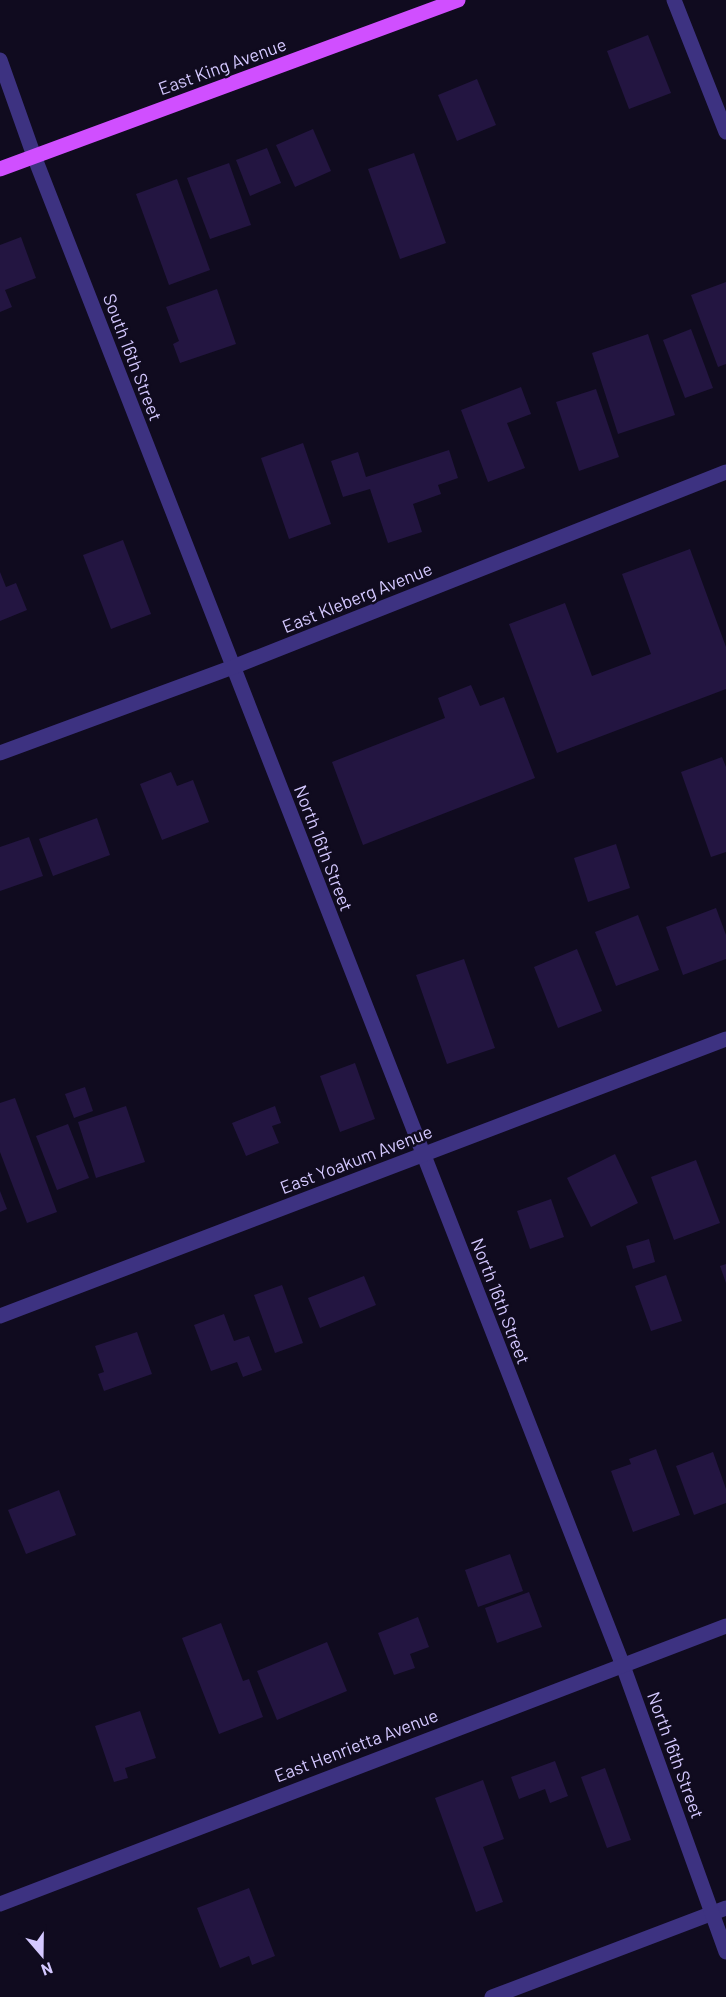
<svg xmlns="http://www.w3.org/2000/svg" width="726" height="1997" font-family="Barlow,sans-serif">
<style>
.building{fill:#231541}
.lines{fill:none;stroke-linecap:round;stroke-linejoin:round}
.service{stroke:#3d3281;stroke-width:15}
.minor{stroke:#3d3281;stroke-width:15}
.primary{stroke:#d04fff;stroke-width:15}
.labels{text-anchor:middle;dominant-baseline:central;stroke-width:5;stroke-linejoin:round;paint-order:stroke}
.street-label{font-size:18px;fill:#d4c8ff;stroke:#100b1f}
</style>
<rect width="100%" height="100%" fill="#100b1f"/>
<g class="building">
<path d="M 648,35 L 671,93 L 629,109 L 607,51 Z"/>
<path d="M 477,79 L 496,125 L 457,141 L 438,95 Z"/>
<path d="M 313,129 L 331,171 L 295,187 L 276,145 Z"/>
<path d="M 267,148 L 281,183 L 250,196 L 236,160 Z"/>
<path d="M 414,153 L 446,243 L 400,259 L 368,169 Z"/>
<path d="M 229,163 L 251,225 L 210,239 L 187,178 Z"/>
<path d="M 177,179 L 210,270 L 169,285 L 136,194 Z"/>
<path d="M 21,237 L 36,278 L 5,290 L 12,307 L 0,312 L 0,245 Z"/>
<path d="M 726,282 L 726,364 L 718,367 L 691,295 Z"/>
<path d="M 217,289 L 236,344 L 180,363 L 173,344 L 179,341 L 166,307 Z"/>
<path d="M 691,329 L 713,388 L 685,398 L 663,340 Z"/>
<path d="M 648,334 L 675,415 L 618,434 L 592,353 Z"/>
<path d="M 521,387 L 531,414 L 507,423 L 525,468 L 488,482 L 461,410 Z"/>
<path d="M 596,389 L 619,457 L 579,471 L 556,402 Z"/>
<path d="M 303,443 L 331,524 L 289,539 L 261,458 Z"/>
<path d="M 449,450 L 458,478 L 438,485 L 441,494 L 413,504 L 422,532 L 388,543 L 370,489 L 343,497 L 331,461 L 358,452 L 366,477 Z"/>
<path d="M 123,540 L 151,614 L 111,629 L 83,555 Z"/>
<path d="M 690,549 L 726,647 L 726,689 L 557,753 L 509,624 L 565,603 L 592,676 L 651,654 L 622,574 Z"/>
<path d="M 0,572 L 6,587 L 16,583 L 27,610 L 0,621 Z"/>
<path d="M 471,685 L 480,706 L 504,697 L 535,778 L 363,845 L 332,762 L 445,718 L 438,698 Z"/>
<path d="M 722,757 L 726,767 L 726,852 L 711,857 L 681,772 Z"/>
<path d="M 171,772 L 177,786 L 193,780 L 209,822 L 162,840 L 140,784 Z"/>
<path d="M 97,818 L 110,855 L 53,876 L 39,839 Z"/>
<path d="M 29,837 L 43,876 L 0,891 L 0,847 Z"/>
<path d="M 616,844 L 630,888 L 588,902 L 574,858 Z"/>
<path d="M 716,908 L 726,935 L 726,959 L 683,975 L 666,927 Z"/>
<path d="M 638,915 L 659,970 L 616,986 L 595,932 Z"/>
<path d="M 577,949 L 602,1011 L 558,1028 L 534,967 Z"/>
<path d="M 464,959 L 495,1048 L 447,1064 L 416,975 Z"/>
<path d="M 355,1063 L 375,1119 L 340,1132 L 320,1076 Z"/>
<path d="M 85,1087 L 93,1111 L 74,1118 L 65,1094 Z"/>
<path d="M 15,1098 L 57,1212 L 27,1223 L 0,1152 L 0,1103 Z"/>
<path d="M 126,1106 L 145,1162 L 96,1178 L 78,1122 Z"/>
<path d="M 275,1106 L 281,1123 L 272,1126 L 279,1143 L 246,1156 L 232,1123 Z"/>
<path d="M 68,1124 L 89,1178 L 57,1190 L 36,1136 Z"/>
<path d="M 615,1154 L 638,1203 L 591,1227 L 567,1178 Z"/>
<path d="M 696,1160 L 720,1223 L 674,1240 L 651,1177 Z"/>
<path d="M 0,1191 L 7,1209 L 0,1212 Z"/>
<path d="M 551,1199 L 564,1237 L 530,1249 L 517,1211 Z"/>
<path d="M 649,1239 L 655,1262 L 633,1269 L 626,1246 Z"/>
<path d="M 726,1264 L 726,1283 L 720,1266 Z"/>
<path d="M 666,1275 L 682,1321 L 651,1331 L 635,1286 Z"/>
<path d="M 364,1276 L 376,1305 L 320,1328 L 308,1298 Z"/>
<path d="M 282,1285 L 303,1343 L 275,1353 L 254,1295 Z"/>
<path d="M 224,1314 L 234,1341 L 249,1336 L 262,1370 L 243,1377 L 237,1362 L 211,1371 L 194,1325 Z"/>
<path d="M 137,1332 L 152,1374 L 104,1391 L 98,1374 L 104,1372 L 95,1346 Z"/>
<path d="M 656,1449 L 680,1515 L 633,1532 L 611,1471 L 631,1464 L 629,1459 Z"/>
<path d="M 713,1452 L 726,1489 L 726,1503 L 694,1515 L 676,1466 Z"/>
<path d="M 59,1490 L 76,1535 L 26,1554 L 8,1510 Z"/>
<path d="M 510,1554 L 523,1591 L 478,1607 L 465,1570 Z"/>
<path d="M 529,1592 L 542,1627 L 497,1643 L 485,1608 Z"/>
<path d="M 418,1617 L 429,1647 L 410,1654 L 415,1668 L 394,1675 L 378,1633 Z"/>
<path d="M 221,1623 L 243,1681 L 249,1679 L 263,1717 L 219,1734 L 182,1638 Z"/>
<path d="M 327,1642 L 347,1691 L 277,1720 L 257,1671 Z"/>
<path d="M 140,1711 L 156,1758 L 125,1768 L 128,1778 L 114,1782 L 95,1726 Z"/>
<path d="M 555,1761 L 568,1796 L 550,1803 L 545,1789 L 519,1799 L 511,1777 Z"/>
<path d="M 605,1768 L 631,1840 L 607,1848 L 581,1777 Z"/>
<path d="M 483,1780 L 504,1839 L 483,1847 L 503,1902 L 476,1912 L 435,1798 Z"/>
<path d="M 249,1888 L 275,1956 L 252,1965 L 249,1956 L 220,1968 L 197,1908 Z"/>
</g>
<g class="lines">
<path class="service" d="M 492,1997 L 726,1908"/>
<g class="minor">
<path d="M 674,0 L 726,132"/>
<path d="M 0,60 L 34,156 L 622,1663 L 726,1952"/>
<path d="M 0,753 L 233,667 L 726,472"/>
<path d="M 0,1316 L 726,1039"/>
<path d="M 0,1904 L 726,1626"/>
</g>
<path class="primary" d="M 0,169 L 458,0"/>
</g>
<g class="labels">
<g class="street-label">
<text transform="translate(222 66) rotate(-20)">East King Avenue</text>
<text transform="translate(133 357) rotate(69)">South 16th Street</text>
<text transform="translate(357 597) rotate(-22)">East Kleberg Avenue</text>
<text transform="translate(324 848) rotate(69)">North 16th Street</text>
<text transform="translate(356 1159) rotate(-21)">East Yoakum Avenue</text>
<text transform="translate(501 1301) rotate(69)">North 16th Street</text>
<text transform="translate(356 1745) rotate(-21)">East Henrietta Avenue</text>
<text transform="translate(676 1755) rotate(70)">North 16th Street</text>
</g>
</g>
<g transform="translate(42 1955) rotate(160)" stroke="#100b1f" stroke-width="4.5" paint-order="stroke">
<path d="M0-4.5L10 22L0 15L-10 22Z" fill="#d4c8ff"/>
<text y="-9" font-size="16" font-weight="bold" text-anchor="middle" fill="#d4c8ff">N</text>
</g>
</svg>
